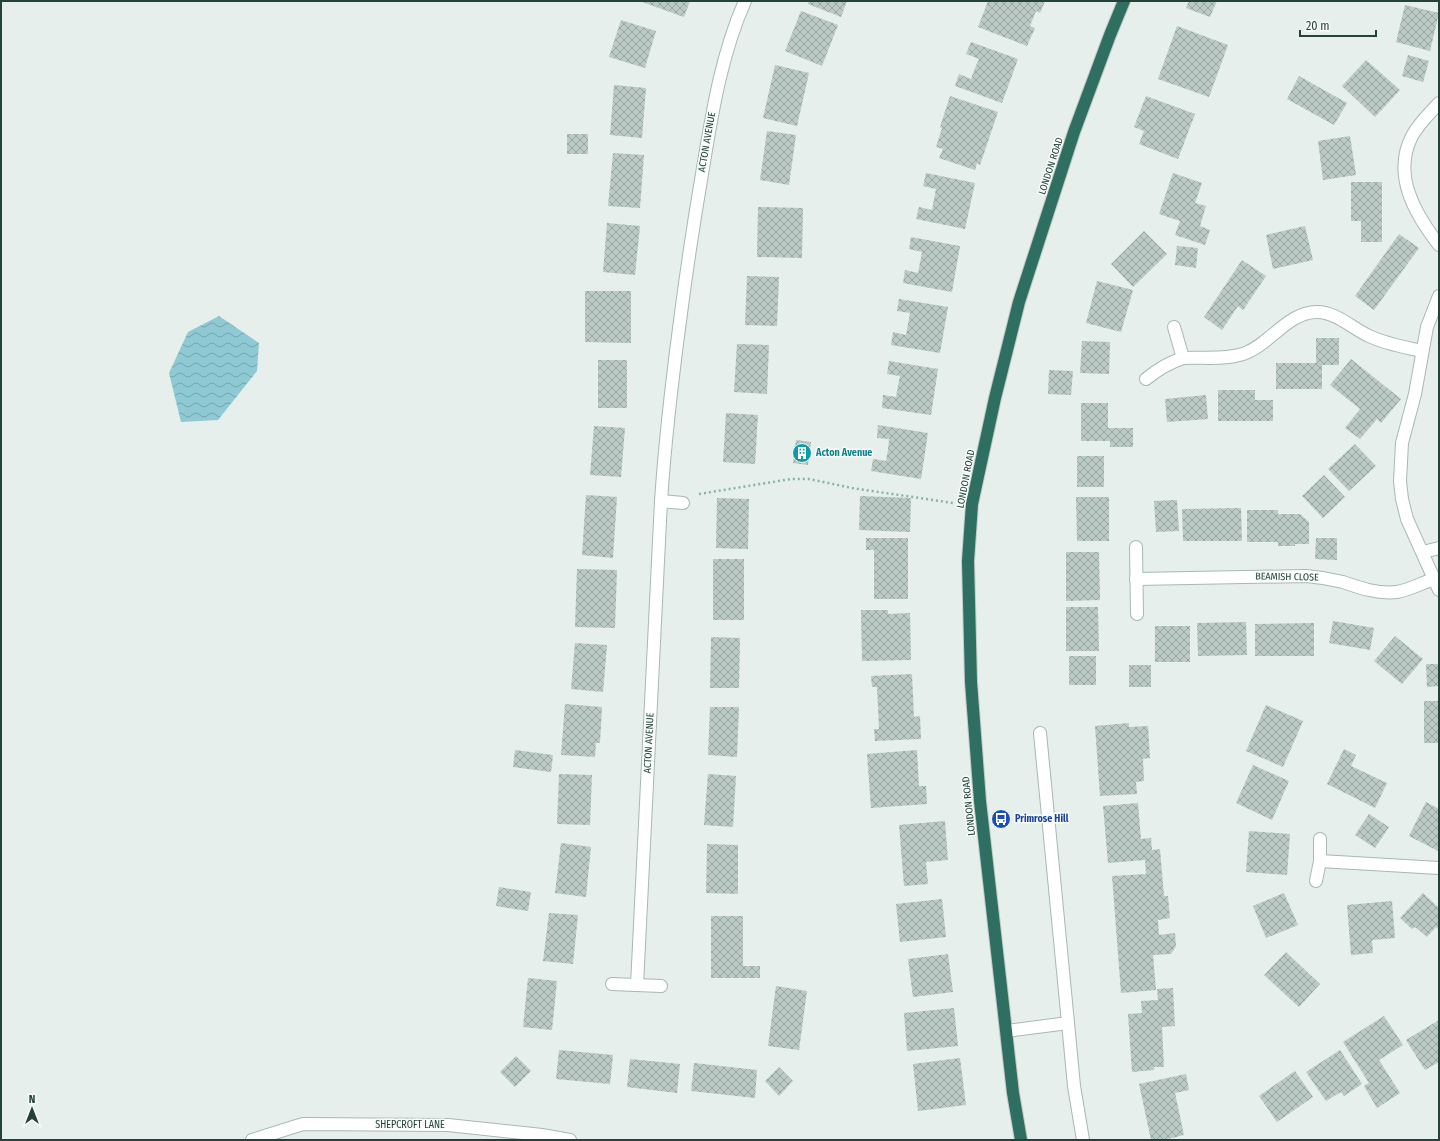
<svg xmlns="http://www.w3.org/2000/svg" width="1440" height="1141" font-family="'Fira Sans Condensed',sans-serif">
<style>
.water{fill:url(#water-waves)}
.building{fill:url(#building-cross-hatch)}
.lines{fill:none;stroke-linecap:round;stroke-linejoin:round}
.street-casing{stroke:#a8b8b2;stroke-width:14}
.highway-casing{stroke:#c2cac8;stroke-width:14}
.path{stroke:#86b3a5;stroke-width:2.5;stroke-dasharray:2 3;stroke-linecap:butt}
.street{stroke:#fff;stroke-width:12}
.highway{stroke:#2f6f62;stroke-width:12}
.labels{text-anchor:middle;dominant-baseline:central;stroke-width:3;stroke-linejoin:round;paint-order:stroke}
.street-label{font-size:10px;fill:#24423a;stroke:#f7fbf9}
.culture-label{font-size:10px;font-weight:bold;fill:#0d838f;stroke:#f7fbf9;text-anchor:start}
.transit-label{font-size:10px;font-weight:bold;fill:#164399;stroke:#f7fbf9;text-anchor:start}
</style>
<defs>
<pattern id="water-waves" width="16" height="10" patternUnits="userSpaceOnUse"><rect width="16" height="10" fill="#8ec9d4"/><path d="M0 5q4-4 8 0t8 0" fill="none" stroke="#74a5ad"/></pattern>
<pattern id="building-cross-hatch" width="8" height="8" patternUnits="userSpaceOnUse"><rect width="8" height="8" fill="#bbcac4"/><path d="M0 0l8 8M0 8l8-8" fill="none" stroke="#98a6a0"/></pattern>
</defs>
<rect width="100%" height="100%" fill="#e6efeb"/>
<path class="water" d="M 219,316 L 259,343 L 257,371 L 218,420 L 181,422 L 169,373 L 188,332 Z"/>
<g class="building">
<path d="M 639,1 L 690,1 L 684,17 Z"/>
<path d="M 809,1 L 847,1 L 841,17 L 808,4 Z"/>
<path d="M 988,1 L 1045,1 L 1040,13 L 1036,11 L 1030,26 L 1035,28 L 1027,46 L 978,27 Z"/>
<path d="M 1189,1 L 1217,1 L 1210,17 L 1186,8 Z"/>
<path d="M 1405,5 L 1439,13 L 1430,51 L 1396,42 Z"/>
<path d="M 801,11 L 838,25 L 822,66 L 785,51 Z"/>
<path d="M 621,20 L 656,31 L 645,68 L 609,57 Z"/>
<path d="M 1177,26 L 1228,45 L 1209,97 L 1158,79 Z"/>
<path d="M 971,42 L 1018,59 L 1002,103 L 955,86 L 959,74 L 971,79 L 975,68 L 979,59 L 966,54 Z"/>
<path d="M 1408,55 L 1429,61 L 1423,82 L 1402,76 Z"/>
<path d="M 1366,60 L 1400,90 L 1375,117 L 1342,86 Z"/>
<path d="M 775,65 L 809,73 L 797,126 L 763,118 Z"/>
<path d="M 1299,76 L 1347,103 L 1334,125 L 1287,99 Z"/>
<path d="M 614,85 L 646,88 L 642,138 L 610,135 Z"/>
<path d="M 950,96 L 998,112 L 980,165 L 977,163 L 975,170 L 939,158 L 943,149 L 936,147 L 942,128 L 940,127 Z"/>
<path d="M 1146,96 L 1195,114 L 1178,159 L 1139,144 L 1144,131 L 1134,127 Z"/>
<path d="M 767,131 L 796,135 L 789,185 L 760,180 Z"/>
<rect x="567" y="134" width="21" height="20"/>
<path d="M 1350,136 L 1356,175 L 1323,180 L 1318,141 Z"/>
<path d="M 613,153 L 644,155 L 640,208 L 608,206 Z"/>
<path d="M 926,173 L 975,183 L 965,229 L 916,219 L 919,207 L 932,210 L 934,199 L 936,189 L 923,186 Z"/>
<path d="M 1173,173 L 1202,183 L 1195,203 L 1206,206 L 1200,226 L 1210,230 L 1205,245 L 1175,235 L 1180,221 L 1159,214 Z"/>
<path d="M 1351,182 L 1382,182 L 1382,242 L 1361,242 L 1361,221 L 1351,221 Z"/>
<path d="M 758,207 L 803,208 L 802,258 L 757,257 Z"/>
<path d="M 607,223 L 640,226 L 635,275 L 603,272 Z"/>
<path d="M 1305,226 L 1313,260 L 1273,269 L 1266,235 Z"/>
<path d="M 1144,231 L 1167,254 L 1133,287 L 1111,264 Z"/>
<path d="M 1399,234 L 1419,248 L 1374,310 L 1355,296 Z"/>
<path d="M 911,237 L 960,246 L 952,292 L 903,283 L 905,270 L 918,273 L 922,252 L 909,249 Z"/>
<path d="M 1177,246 L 1198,248 L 1196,268 L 1175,265 Z"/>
<path d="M 1242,260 L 1266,276 L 1243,310 L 1238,306 L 1222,330 L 1204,317 Z"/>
<path d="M 747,276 L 779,277 L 777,326 L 745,325 Z"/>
<path d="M 1097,281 L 1133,290 L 1121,332 L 1086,323 Z"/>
<path d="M 585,291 L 631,291 L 631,343 L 585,342 Z"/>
<path d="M 899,299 L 948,307 L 940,353 L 891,345 L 893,332 L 906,335 L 910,313 L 897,311 Z"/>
<path d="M 1316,338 L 1339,338 L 1339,365 L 1322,365 L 1322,389 L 1276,389 L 1276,363 L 1316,363 Z"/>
<path d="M 1082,341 L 1110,342 L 1109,374 L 1080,373 Z"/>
<path d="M 737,344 L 769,345 L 767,394 L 734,392 Z"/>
<path d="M 1351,359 L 1401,399 L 1381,423 L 1377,419 L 1360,439 L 1345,428 L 1360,409 L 1330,385 Z"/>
<rect x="598" y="360" width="29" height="48"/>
<path d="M 889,361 L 938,369 L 931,415 L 882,408 L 883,395 L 896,397 L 898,386 L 900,376 L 887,374 Z"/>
<path d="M 1049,370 L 1073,371 L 1071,395 L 1048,394 Z"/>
<path d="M 1218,390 L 1255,390 L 1255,400 L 1273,400 L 1273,421 L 1218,421 Z"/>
<path d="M 1206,395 L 1208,419 L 1167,422 L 1165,399 Z"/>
<path d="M 1081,403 L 1108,403 L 1108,428 L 1133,428 L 1133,447 L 1110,447 L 1110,441 L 1081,441 Z"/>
<path d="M 726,413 L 758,415 L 755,464 L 723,462 Z"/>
<path d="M 878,425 L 928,433 L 921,479 L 871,471 L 873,459 L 886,461 L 888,450 L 889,439 L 877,438 Z"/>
<path d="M 594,426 L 625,428 L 621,477 L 590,475 Z"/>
<path d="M 796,440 L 811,442 L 808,465 L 793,463 Z"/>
<path d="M 1355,444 L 1376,466 L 1349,491 L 1328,469 Z"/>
<rect x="1077" y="456" width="27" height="31"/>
<path d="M 1324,475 L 1345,497 L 1323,518 L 1302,496 Z"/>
<path d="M 586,495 L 617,497 L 613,558 L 582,555 Z"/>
<path d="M 860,496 L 911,498 L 910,532 L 859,530 Z"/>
<path d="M 1076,497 L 1109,497 L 1109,541 L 1077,541 Z"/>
<path d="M 717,498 L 749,499 L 748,549 L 716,548 Z"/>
<path d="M 1177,500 L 1179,531 L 1156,532 L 1154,501 Z"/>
<path d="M 1241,508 L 1242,541 L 1183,541 L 1182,509 Z"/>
<path d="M 1247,510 L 1278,510 L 1278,514 L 1300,514 L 1309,522 L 1309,544 L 1295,544 L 1295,546 L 1278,546 L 1278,542 L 1247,542 Z"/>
<path d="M 866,538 L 908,538 L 908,599 L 874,599 L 874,550 L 866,550 Z"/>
<path d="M 1316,538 L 1337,538 L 1337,560 L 1315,559 Z"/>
<path d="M 1066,552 L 1099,552 L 1100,600 L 1066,601 Z"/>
<rect x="713" y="559" width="31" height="61"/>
<path d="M 577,569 L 617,570 L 615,628 L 575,627 Z"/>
<path d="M 1066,607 L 1098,607 L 1099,651 L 1066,651 Z"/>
<path d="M 861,610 L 888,610 L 888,614 L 910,613 L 911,660 L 862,661 Z"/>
<path d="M 1333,621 L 1374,628 L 1370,650 L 1329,643 Z"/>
<path d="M 1246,622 L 1247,655 L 1198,656 L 1197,623 Z"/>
<path d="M 1314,623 L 1314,656 L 1255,656 L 1255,624 Z"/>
<rect x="1155" y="626" width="35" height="36"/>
<path d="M 1395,636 L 1423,659 L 1402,684 L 1374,661 Z"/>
<path d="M 711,637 L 740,638 L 739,688 L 710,688 Z"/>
<path d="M 575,643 L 607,645 L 603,692 L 571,689 Z"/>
<rect x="1069" y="656" width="27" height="29"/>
<path d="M 1426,664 L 1439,664 L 1439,686 L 1427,687 Z"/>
<rect x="1129" y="665" width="22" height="22"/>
<path d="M 912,674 L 914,717 L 920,716 L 921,739 L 875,741 L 874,729 L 879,729 L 877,687 L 872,687 L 871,676 Z"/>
<rect x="1424" y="701" width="15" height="42"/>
<path d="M 565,704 L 602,707 L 600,743 L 596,743 L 595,757 L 561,755 Z"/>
<path d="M 1266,705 L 1303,721 L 1283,767 L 1246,751 Z"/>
<path d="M 710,707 L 739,707 L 737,757 L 708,755 Z"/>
<path d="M 1129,723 L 1129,727 L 1148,726 L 1150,758 L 1143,759 L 1144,781 L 1136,782 L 1137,794 L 1100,796 L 1095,726 Z"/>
<path d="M 1344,749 L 1356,755 L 1351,766 L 1387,783 L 1375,808 L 1327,784 Z"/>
<path d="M 515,750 L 553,755 L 551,772 L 513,767 Z"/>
<path d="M 917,750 L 919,786 L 926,786 L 927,804 L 871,808 L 867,754 Z"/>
<path d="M 1253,765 L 1289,781 L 1272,820 L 1236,803 Z"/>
<path d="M 559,774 L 592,775 L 590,825 L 557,824 Z"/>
<path d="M 708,774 L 736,776 L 733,827 L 704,825 Z"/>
<path d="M 1426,802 L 1439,809 L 1438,851 L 1409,836 Z"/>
<path d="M 1138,803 L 1141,839 L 1151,838 L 1152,850 L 1160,849 L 1164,896 L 1168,896 L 1170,918 L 1158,920 L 1159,935 L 1175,933 L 1176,946 L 1171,954 L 1153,955 L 1156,990 L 1121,993 L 1112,876 L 1146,874 L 1145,860 L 1108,863 L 1103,806 Z"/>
<path d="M 1369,814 L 1389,827 L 1375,848 L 1355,835 Z"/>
<path d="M 945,821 L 948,860 L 926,862 L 928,884 L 904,886 L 899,825 Z"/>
<path d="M 1249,831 L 1290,834 L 1287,875 L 1246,872 Z"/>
<path d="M 561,843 L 591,847 L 586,897 L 555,893 Z"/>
<path d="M 707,844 L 738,845 L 738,894 L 706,893 Z"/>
<path d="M 499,887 L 531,892 L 528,911 L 496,906 Z"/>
<path d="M 1284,893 L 1298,925 L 1266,938 L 1253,906 Z"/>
<path d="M 1423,893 L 1439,908 L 1439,930 L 1436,927 L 1427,937 L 1415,927 L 1412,929 L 1400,918 Z"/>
<path d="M 942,899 L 946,937 L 900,942 L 896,904 Z"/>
<path d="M 1392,901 L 1395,938 L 1372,940 L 1373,953 L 1351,955 L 1347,905 Z"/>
<path d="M 549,913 L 578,915 L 573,964 L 543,961 Z"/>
<path d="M 711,916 L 743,916 L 743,966 L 760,966 L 760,978 L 711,978 Z"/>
<path d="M 1286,952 L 1320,984 L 1299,1007 L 1264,975 Z"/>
<path d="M 948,954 L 953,992 L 913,997 L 908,959 Z"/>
<path d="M 528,978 L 557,981 L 552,1030 L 523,1027 Z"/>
<path d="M 776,986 L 807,991 L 799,1050 L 768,1046 Z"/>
<path d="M 1173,988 L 1175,1026 L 1162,1027 L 1164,1067 L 1154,1067 L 1154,1070 L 1132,1072 L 1128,1014 L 1142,1013 L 1141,1001 L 1158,1000 L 1157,989 Z"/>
<path d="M 954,1008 L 958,1046 L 907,1051 L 904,1013 Z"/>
<path d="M 1384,1016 L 1403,1045 L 1379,1060 L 1400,1093 L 1377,1108 L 1364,1086 L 1369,1083 L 1343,1042 Z"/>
<path d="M 1439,1020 L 1439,1062 L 1425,1070 L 1406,1040 Z"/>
<path d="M 559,1050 L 613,1055 L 610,1084 L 556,1079 Z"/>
<path d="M 1340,1050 L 1362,1084 L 1344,1096 L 1341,1092 L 1326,1101 L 1306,1072 Z"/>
<path d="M 516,1056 L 531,1071 L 515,1087 L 500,1072 Z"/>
<path d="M 960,1058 L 966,1105 L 918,1111 L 913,1064 Z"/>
<path d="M 630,1059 L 680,1064 L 677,1093 L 627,1087 Z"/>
<path d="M 694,1063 L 757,1070 L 755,1098 L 691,1091 Z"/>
<path d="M 779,1067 L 793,1081 L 779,1096 L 765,1081 Z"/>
<path d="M 1295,1071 L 1313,1097 L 1277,1122 L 1259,1096 Z"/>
<path d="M 1186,1074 L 1189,1090 L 1175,1093 L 1184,1135 L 1164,1140 L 1151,1140 L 1139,1084 Z"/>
</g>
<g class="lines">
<g class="street-casing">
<g id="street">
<path d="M 1439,103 C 1430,113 1419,123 1412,136 C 1392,175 1415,214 1439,245"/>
<path d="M 1439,296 L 1427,327 L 1415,394 L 1402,443 L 1400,481 L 1402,499 L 1407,519 L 1439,590"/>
<path d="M 1183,358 C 1203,357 1224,360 1243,354 C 1270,345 1287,312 1317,312 C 1336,312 1352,328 1369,336 C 1386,344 1404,347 1422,351"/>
<path d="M 1146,379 C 1158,369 1168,363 1183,358 L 1174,327"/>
<path d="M 661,501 C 665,441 672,381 680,321 C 686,274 693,227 701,180 C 711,120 720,57 745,1"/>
<path d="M 1136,547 L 1137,614"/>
<path d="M 1423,552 L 1439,548"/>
<path d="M 1136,579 L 1306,576 C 1319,577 1331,579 1343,582 C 1360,588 1377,594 1397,592 C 1409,590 1422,583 1434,579"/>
<path d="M 1320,861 L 1439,868"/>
<path d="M 1316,881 L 1320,861 L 1320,839"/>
<path d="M 612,984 L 661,986"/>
<path d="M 637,985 L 661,501 L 683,503"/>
<path d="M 1068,1023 L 1074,1086 L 1083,1140"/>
<path d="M 1006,1031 L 1068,1023 L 1040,733"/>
<path d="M 252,1140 L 303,1124 L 448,1125 L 542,1135 L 570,1140"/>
</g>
</g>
<g class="highway-casing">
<path id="highway" d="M 1021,1140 L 1013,1093 L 980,801 L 971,682 L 968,561 L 972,504 L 995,398 L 1019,302 L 1074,132 L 1110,35 L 1124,1"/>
</g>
<path class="path" d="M 699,494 L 791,479 L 809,479 L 852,488 L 953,503"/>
<use href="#street" class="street"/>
<use href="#highway" class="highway"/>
</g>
<defs>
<g id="building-disc" transform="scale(1)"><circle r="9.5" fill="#0f9aa8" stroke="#f7fbf9"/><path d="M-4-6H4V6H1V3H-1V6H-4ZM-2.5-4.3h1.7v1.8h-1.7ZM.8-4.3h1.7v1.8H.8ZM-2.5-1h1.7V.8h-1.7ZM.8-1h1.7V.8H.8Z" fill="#fff"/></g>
<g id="bus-disc" transform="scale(1)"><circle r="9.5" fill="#1a4fb4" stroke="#f7fbf9"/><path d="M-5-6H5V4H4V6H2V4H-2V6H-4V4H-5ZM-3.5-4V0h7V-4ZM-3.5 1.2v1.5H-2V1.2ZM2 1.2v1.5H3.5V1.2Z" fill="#fff"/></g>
</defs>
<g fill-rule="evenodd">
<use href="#building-disc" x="802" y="453"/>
<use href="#bus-disc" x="1001" y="819"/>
</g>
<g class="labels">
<g class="street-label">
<text transform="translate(707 142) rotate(-80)">ACTON AVENUE</text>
<text transform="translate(1051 166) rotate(-72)">LONDON ROAD</text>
<text transform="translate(966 479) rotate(-79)">LONDON ROAD</text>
<text transform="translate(1287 577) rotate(1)">BEAMISH CLOSE</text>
<text transform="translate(649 743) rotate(-87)">ACTON AVENUE</text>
<text transform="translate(969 806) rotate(-96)">LONDON ROAD</text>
<text x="410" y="1125">SHEPCROFT LANE</text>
</g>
<g class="culture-label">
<text x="816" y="453">Acton Avenue</text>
</g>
<g class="transit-label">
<text x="1015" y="819">Primrose Hill</text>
</g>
</g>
<rect width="1440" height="1141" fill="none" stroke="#24423a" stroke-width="4"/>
<g transform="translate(32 1109)" stroke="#f7fbf9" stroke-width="3" paint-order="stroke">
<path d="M0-3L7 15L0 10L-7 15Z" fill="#24423a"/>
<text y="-6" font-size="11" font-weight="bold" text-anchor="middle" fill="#24423a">N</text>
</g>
<path d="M1300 30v6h76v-6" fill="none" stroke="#24423a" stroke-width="2"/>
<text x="1306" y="30" font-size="12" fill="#24423a" stroke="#f7fbf9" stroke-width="3" paint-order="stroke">20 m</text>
</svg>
